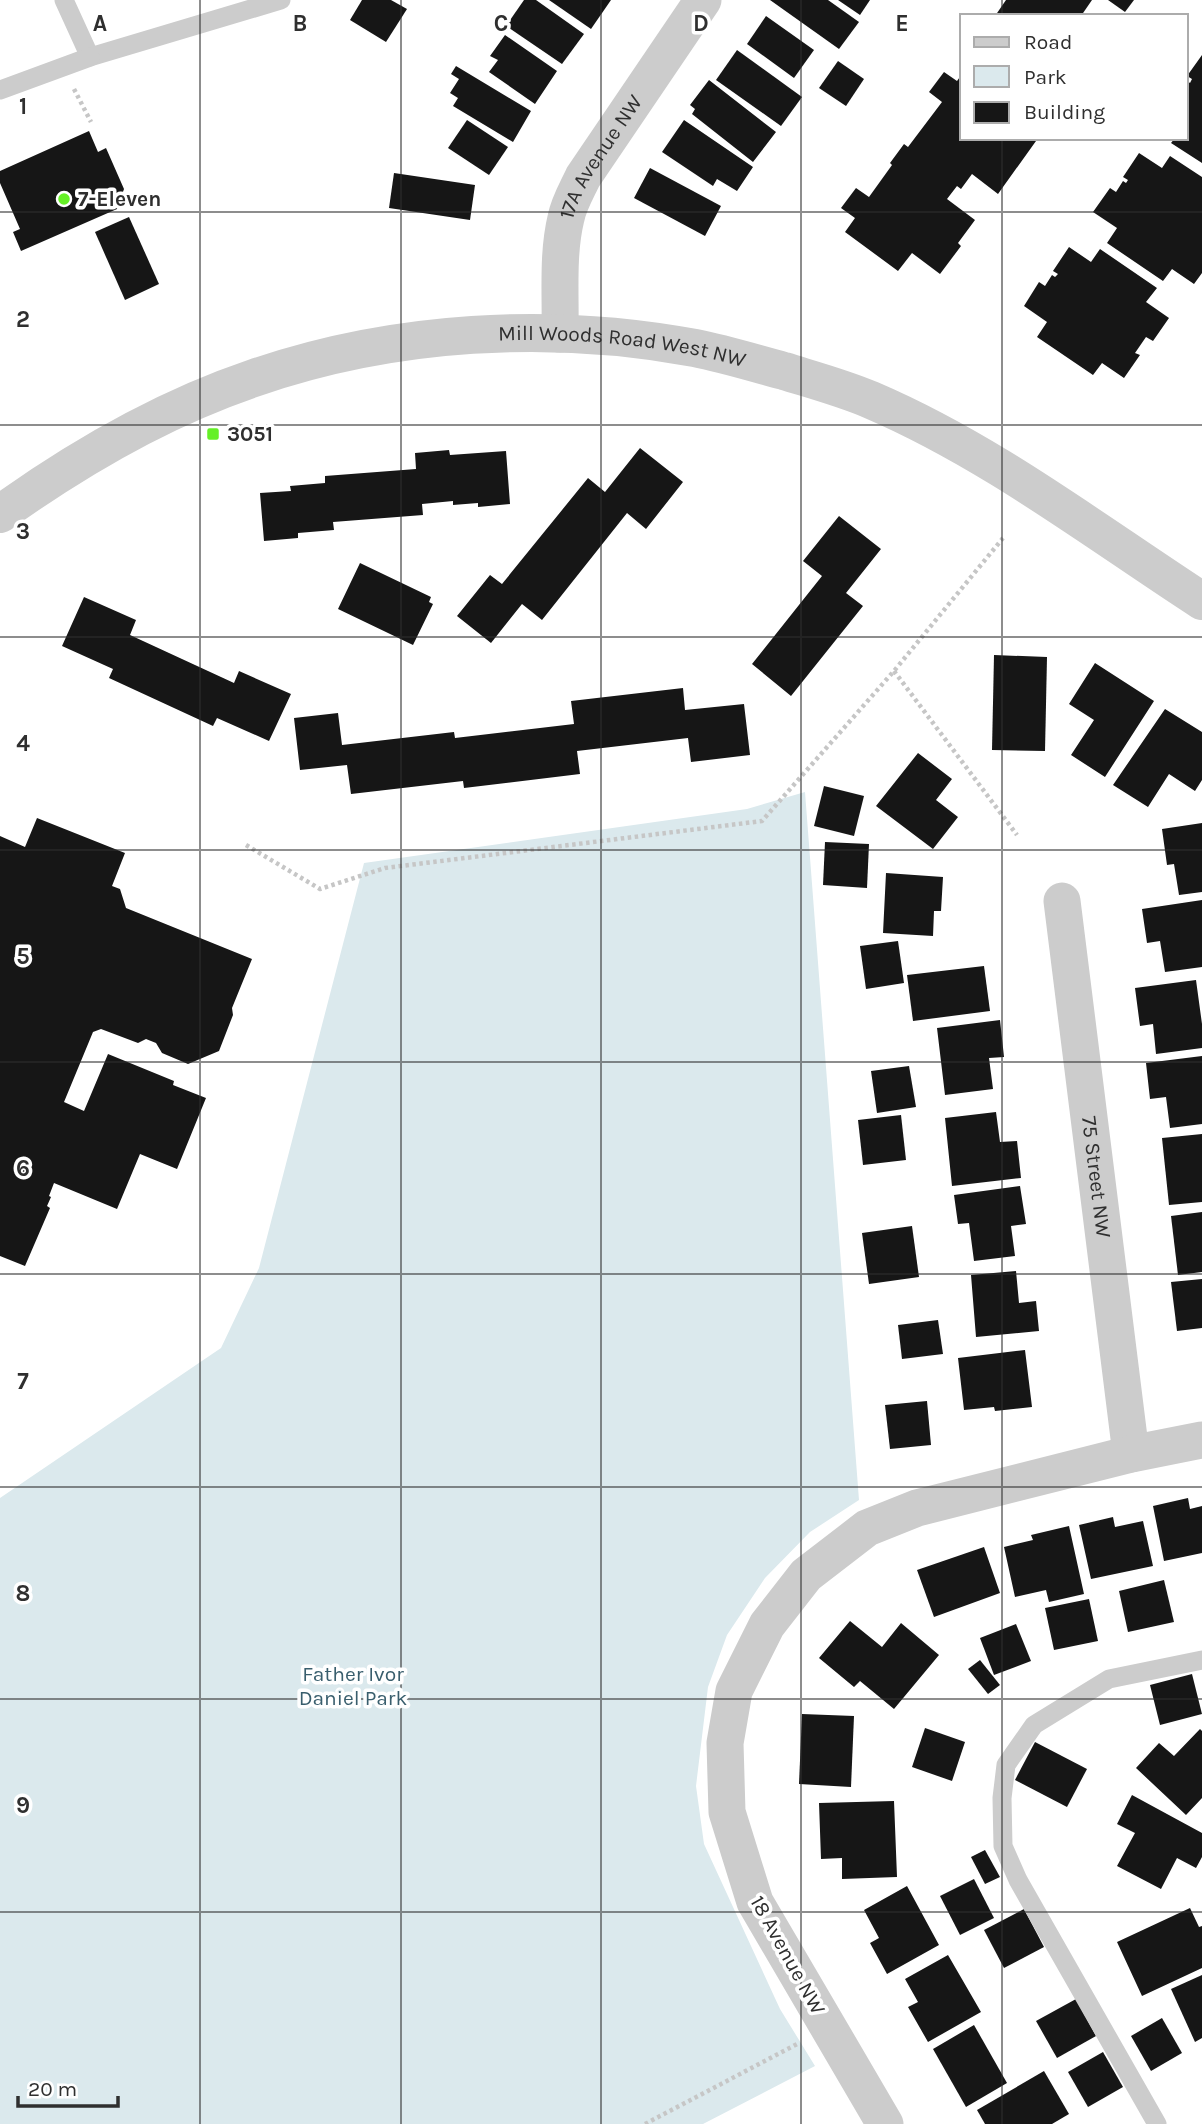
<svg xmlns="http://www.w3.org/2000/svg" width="1202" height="2124" font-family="Karla,sans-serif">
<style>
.green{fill:#dbe9ed}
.building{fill:#161616}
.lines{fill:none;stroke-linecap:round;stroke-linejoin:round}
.path{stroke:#c6c6c6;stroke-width:4.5;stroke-dasharray:3.5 3.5;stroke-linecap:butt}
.service{stroke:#ccc;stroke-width:19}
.minor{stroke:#ccc;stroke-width:37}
.tertiary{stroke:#ccc;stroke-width:38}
.grid{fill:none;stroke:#2f2f2f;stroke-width:2;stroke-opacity:0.55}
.poi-dot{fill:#65f026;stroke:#fff;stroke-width:2.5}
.labels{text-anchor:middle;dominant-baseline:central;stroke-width:7;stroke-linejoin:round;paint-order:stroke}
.street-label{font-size:21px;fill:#2f2f2f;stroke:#fff}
.poi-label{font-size:21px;font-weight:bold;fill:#2f2f2f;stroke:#fff;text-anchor:start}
.park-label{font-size:21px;fill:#395e6d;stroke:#fff}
.grid-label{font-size:23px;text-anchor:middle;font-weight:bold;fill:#2f2f2f;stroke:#fff;stroke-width:7;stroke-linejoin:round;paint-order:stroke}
</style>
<rect width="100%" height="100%" fill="#fff"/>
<path class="green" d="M 805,792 L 859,1500 L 810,1532 L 765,1578 L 727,1635 L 708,1687 L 696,1786 L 704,1844 L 780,2009 L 815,2066 L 703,2124 L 0,2124 L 0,1498 L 221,1348 L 259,1268 L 364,863 L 747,809 Z"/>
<g class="building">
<path d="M 362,0 L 391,0 L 407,9 L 386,42 L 350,20 Z"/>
<path d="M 524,0 L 536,0 L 584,34 L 562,64 L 506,26 Z"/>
<path d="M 549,0 L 611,0 L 591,29 Z"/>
<path d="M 770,0 L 828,0 L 859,22 L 839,49 Z"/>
<path d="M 838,0 L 870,0 L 860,15 Z"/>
<path d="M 1006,0 L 1092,0 L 1081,16 L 995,16 Z"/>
<path d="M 1108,0 L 1134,0 L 1125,12 Z"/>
<path d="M 766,16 L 814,50 L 794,78 L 747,44 Z"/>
<path d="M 505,35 L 557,71 L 535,104 L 489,72 L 498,60 L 490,56 Z"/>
<path d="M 737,50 L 802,97 L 781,126 L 716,80 Z"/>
<path d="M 1202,55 L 1202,163 L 1171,143 L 1175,138 L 1186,138 L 1186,80 L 1190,83 L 1192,79 L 1187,76 Z"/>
<path d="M 838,61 L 864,79 L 846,106 L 819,88 Z"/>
<path d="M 456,66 L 531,111 L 513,142 L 453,106 L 458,98 L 450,93 L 459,79 L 451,74 Z"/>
<path d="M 944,72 L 957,81 L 962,74 L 962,138 L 1033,138 L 1036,141 L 998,194 L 972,174 L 961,189 L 957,186 L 947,199 L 975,220 L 958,243 L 961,246 L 940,274 L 912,253 L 898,271 L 845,232 L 855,218 L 841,208 L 856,188 L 869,197 L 892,165 L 890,163 L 904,144 L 908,147 L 942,102 L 929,92 Z"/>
<path d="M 709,80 L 776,132 L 753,162 L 692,114 L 695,109 L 690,105 Z"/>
<path d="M 467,120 L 508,147 L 489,175 L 448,148 Z"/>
<path d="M 684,120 L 753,167 L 737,191 L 717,179 L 713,186 L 662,152 Z"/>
<path d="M 89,131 L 98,152 L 106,148 L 124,189 L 117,209 L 21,251 L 13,232 L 20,229 L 0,183 L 0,171 Z"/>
<path d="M 1139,153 L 1162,168 L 1170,156 L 1202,177 L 1202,273 L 1194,284 L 1172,269 L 1163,281 L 1107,243 L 1117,228 L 1093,212 L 1110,188 L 1116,192 L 1123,181 L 1126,183 L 1128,180 L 1123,177 Z"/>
<path d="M 650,168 L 721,206 L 705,236 L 634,198 Z"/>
<path d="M 394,173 L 475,185 L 470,220 L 389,208 Z"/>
<path d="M 129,217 L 159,284 L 125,300 L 95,232 Z"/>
<path d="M 1069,247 L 1091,262 L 1100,249 L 1157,288 L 1146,302 L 1169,318 L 1153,341 L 1146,337 L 1135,353 L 1140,355 L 1124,378 L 1102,363 L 1093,375 L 1037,337 L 1047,322 L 1024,306 L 1039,282 L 1045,286 L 1052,275 L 1055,277 L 1058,274 L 1053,271 Z"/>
<path d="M 640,448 L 683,482 L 646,529 L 627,513 L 542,620 L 522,604 L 491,643 L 457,616 L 490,575 L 502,584 L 588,478 L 605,492 Z"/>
<path d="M 449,450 L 450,455 L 506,451 L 510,504 L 478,507 L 478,503 L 453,505 L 453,501 L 422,504 L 423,515 L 333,522 L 334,530 L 298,533 L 298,538 L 264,541 L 260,493 L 291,491 L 290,486 L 325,483 L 325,476 L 416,469 L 415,453 Z"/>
<path d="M 839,516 L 881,549 L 846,593 L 863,606 L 791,696 L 752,664 L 822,576 L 803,561 Z"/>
<path d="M 360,563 L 431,597 L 429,602 L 433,604 L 413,645 L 338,609 Z"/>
<path d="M 84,597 L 136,620 L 130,635 L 234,683 L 239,671 L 291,694 L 269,741 L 217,718 L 213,726 L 109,678 L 113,669 L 62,646 Z"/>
<path d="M 994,655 L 1047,657 L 1045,751 L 992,750 Z"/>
<path d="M 1095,663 L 1154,701 L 1105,777 L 1071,755 L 1094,720 L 1069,704 Z"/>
<path d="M 683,688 L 685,710 L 744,704 L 750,755 L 691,762 L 688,738 L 577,751 L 580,774 L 464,788 L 463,781 L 351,794 L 347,765 L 300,770 L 294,718 L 338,713 L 342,745 L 454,732 L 455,738 L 574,724 L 571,701 Z"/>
<path d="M 1165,709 L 1202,732 L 1202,780 L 1195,791 L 1169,774 L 1148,807 L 1113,785 Z"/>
<path d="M 918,753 L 952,779 L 936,800 L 958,817 L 933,849 L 876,806 Z"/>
<path d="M 824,786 L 864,796 L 854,836 L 814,826 Z"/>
<path d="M 37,818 L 125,853 L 112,886 L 120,889 L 126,908 L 252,959 L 232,1008 L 233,1015 L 219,1051 L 188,1064 L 162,1053 L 156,1043 L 146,1039 L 138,1043 L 101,1029 L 93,1032 L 64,1102 L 84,1111 L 108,1054 L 174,1081 L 173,1085 L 206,1098 L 177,1169 L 140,1154 L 117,1209 L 54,1183 L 49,1196 L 51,1197 L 47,1206 L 50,1208 L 25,1266 L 0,1256 L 0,836 L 25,847 Z"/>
<path d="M 1202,823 L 1202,892 L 1179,895 L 1174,864 L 1167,865 L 1162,829 Z"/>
<path d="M 825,842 L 869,844 L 867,888 L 823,885 Z"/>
<path d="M 886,873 L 943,877 L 941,911 L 934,911 L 933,936 L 883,933 Z"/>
<path d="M 1202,900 L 1202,967 L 1165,972 L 1160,941 L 1147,943 L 1142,909 Z"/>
<path d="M 898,941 L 904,983 L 866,989 L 860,946 Z"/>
<path d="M 984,966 L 990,1011 L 913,1021 L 907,975 Z"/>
<path d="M 1196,980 L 1202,1024 L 1202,1048 L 1156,1054 L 1153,1024 L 1140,1026 L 1135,988 Z"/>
<path d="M 1000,1020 L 1004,1057 L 989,1058 L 993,1089 L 945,1095 L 937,1028 Z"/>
<path d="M 1202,1056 L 1202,1124 L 1170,1128 L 1166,1097 L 1150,1099 L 1146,1063 Z"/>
<path d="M 909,1066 L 916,1107 L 877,1113 L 871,1071 Z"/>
<path d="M 996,1112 L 1000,1142 L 1017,1141 L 1021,1178 L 952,1186 L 945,1118 Z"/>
<path d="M 901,1115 L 906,1160 L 863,1165 L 858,1120 Z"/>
<path d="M 1202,1134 L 1202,1202 L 1169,1205 L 1162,1138 Z"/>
<path d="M 1020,1186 L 1026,1224 L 1011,1226 L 1015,1256 L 974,1261 L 969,1223 L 958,1224 L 954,1195 Z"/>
<path d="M 1202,1212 L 1202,1272 L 1178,1275 L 1171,1216 Z"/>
<path d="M 912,1226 L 919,1277 L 869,1284 L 862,1233 Z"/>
<path d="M 1016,1271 L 1019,1303 L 1036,1301 L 1039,1331 L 976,1337 L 971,1275 Z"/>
<path d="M 1202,1279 L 1202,1328 L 1177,1331 L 1171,1282 Z"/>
<path d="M 938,1320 L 943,1354 L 902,1359 L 898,1325 Z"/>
<path d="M 1025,1350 L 1032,1407 L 995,1411 L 994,1407 L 964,1410 L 958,1358 Z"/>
<path d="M 927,1401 L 931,1445 L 890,1449 L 885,1405 Z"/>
<path d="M 1188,1498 L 1190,1509 L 1202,1506 L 1202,1553 L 1164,1561 L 1153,1506 Z"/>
<path d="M 1113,1517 L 1115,1527 L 1143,1521 L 1153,1566 L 1091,1579 L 1079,1525 Z"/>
<path d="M 1069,1526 L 1084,1594 L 1049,1602 L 1046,1590 L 1015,1597 L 1004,1547 L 1033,1540 L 1031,1535 Z"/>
<path d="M 984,1547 L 1000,1593 L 934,1617 L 917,1570 Z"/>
<path d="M 1164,1580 L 1174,1622 L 1128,1632 L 1119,1591 Z"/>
<path d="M 1089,1599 L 1098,1641 L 1054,1650 L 1045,1608 Z"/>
<path d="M 850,1621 L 882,1647 L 901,1623 L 939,1655 L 894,1709 L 860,1681 L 854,1687 L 819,1658 Z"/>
<path d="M 1016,1624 L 1031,1661 L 994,1675 L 980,1638 Z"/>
<path d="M 980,1660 L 1000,1685 L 988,1694 L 968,1669 Z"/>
<path d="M 1192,1674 L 1202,1714 L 1160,1725 L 1150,1685 Z"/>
<path d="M 802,1714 L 854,1716 L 851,1787 L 799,1784 Z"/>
<path d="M 925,1728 L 965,1742 L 952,1781 L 912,1767 Z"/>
<path d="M 1200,1729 L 1202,1731 L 1202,1798 L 1186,1815 L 1136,1768 L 1159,1743 L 1174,1756 Z"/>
<path d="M 1035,1742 L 1087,1769 L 1067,1807 L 1015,1780 Z"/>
<path d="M 1132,1795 L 1202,1833 L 1202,1857 L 1196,1868 L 1177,1858 L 1161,1889 L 1117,1866 L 1135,1833 L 1117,1824 Z"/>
<path d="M 894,1801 L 897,1877 L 842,1879 L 842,1858 L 821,1859 L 819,1803 Z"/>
<path d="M 985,1850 L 1000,1877 L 985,1884 L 971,1857 Z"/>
<path d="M 974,1879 L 994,1918 L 960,1935 L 940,1896 Z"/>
<path d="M 907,1886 L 939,1945 L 887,1974 L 870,1943 L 879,1938 L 864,1910 Z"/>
<path d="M 1190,1908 L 1199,1927 L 1202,1926 L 1202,1968 L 1142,1996 L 1117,1942 Z"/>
<path d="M 1024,1909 L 1044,1947 L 1004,1968 L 984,1930 Z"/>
<path d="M 948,1955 L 981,2012 L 928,2042 L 908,2007 L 918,2002 L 905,1979 Z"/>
<path d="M 1202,1975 L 1202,2038 L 1195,2042 L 1171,1989 Z"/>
<path d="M 1076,1999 L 1096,2036 L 1057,2058 L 1036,2021 Z"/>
<path d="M 1162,2018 L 1182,2053 L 1151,2071 L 1131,2036 Z"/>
<path d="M 974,2025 L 1007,2083 L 966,2107 L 933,2049 Z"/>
<path d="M 1103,2052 L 1123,2087 L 1088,2107 L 1068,2072 Z"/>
<path d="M 1044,2071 L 1069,2114 L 1052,2124 L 985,2124 L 977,2110 Z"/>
</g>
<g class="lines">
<g class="path">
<path d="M 74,89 L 91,122"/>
<path d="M 894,671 L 1017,835"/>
<path d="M 246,845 L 320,889 L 385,868 L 762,821 L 894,671 L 1003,538"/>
<path d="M 645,2124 L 799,2043"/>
</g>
<g class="service">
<path d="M 64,0 L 90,57 L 281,0"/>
<path d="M 0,90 L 90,57"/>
<path d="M 1157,2124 L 1018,1880 L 1003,1846 L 1002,1798 L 1006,1765 L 1034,1725 L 1109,1679 L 1202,1660"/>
</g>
<g class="minor">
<path id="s1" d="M 560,334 C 561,296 557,255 566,218 C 569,203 577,190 583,177 L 703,0"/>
<path id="s2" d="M 1062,901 L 1131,1454"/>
<path d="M 885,2124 L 755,1902 L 727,1812 L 725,1743 L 734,1691 L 767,1625 L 806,1575 L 867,1528 L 917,1508 L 1131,1454 L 1202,1440"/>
</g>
<path class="tertiary" id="s3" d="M 0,514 C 78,458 162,409 254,378 C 393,330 550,321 695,348 C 725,354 754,363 784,371 C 813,380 843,388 871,400 C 990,451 1094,531 1202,601"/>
</g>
<path class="grid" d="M 200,0 L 200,2124M 401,0 L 401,2124M 601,0 L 601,2124M 801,0 L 801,2124M 1002,0 L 1002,16M 1002,138 L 1002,2124M 0,212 L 1202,212M 0,425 L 1202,425M 0,637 L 1202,637M 0,850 L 1202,850M 0,1062 L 1202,1062M 0,1274 L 1202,1274M 0,1487 L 1202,1487M 0,1699 L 1202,1699M 0,1912 L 1202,1912"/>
<g class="poi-dot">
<circle cx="64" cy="199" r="7"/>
<rect x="206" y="427" width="14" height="14" rx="3.5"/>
</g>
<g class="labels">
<g class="street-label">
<text stroke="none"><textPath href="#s1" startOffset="187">17A Avenue NW</textPath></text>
<text stroke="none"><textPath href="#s3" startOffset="663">Mill Woods Road West NW</textPath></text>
<text stroke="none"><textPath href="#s2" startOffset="278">75 Street NW</textPath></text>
<text transform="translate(788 1955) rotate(61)">18 Avenue NW</text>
</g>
<g class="poi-label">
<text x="78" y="199">7-Eleven</text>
<text x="227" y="434">3051</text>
</g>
<g class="park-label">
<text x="353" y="1674">Father Ivor<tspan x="353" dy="24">Daniel Park</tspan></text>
</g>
</g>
<g class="grid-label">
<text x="100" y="31">A</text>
<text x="300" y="31">B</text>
<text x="501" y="31">C</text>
<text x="701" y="31">D</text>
<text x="902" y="31">E</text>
<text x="23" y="114">1</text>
<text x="23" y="327">2</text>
<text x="23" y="539">3</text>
<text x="23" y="751">4</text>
<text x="23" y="964">5</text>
<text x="23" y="1176">6</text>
<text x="23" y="1389">7</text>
<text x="23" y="1601">8</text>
<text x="23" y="1813">9</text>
</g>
<rect x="960" y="14" width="228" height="126" fill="#ffffff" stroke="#acacac" stroke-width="2"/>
<rect x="974" y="37" width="35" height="10" fill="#cccccc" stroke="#acacac" stroke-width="2"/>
<text x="1024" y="49" font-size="21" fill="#2f2f2f">Road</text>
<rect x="974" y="66" width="35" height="21" fill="#dbe9ed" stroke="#acacac" stroke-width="2"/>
<text x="1024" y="84" font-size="21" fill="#2f2f2f">Park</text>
<rect x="974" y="102" width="35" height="21" fill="#161616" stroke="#acacac" stroke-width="2"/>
<text x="1024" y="119" font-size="21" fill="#2f2f2f">Building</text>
<path d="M18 2096v10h100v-10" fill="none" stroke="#2f2f2f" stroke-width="3.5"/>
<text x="28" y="2096" font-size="21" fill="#2f2f2f" stroke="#ffffff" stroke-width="5" paint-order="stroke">20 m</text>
</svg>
